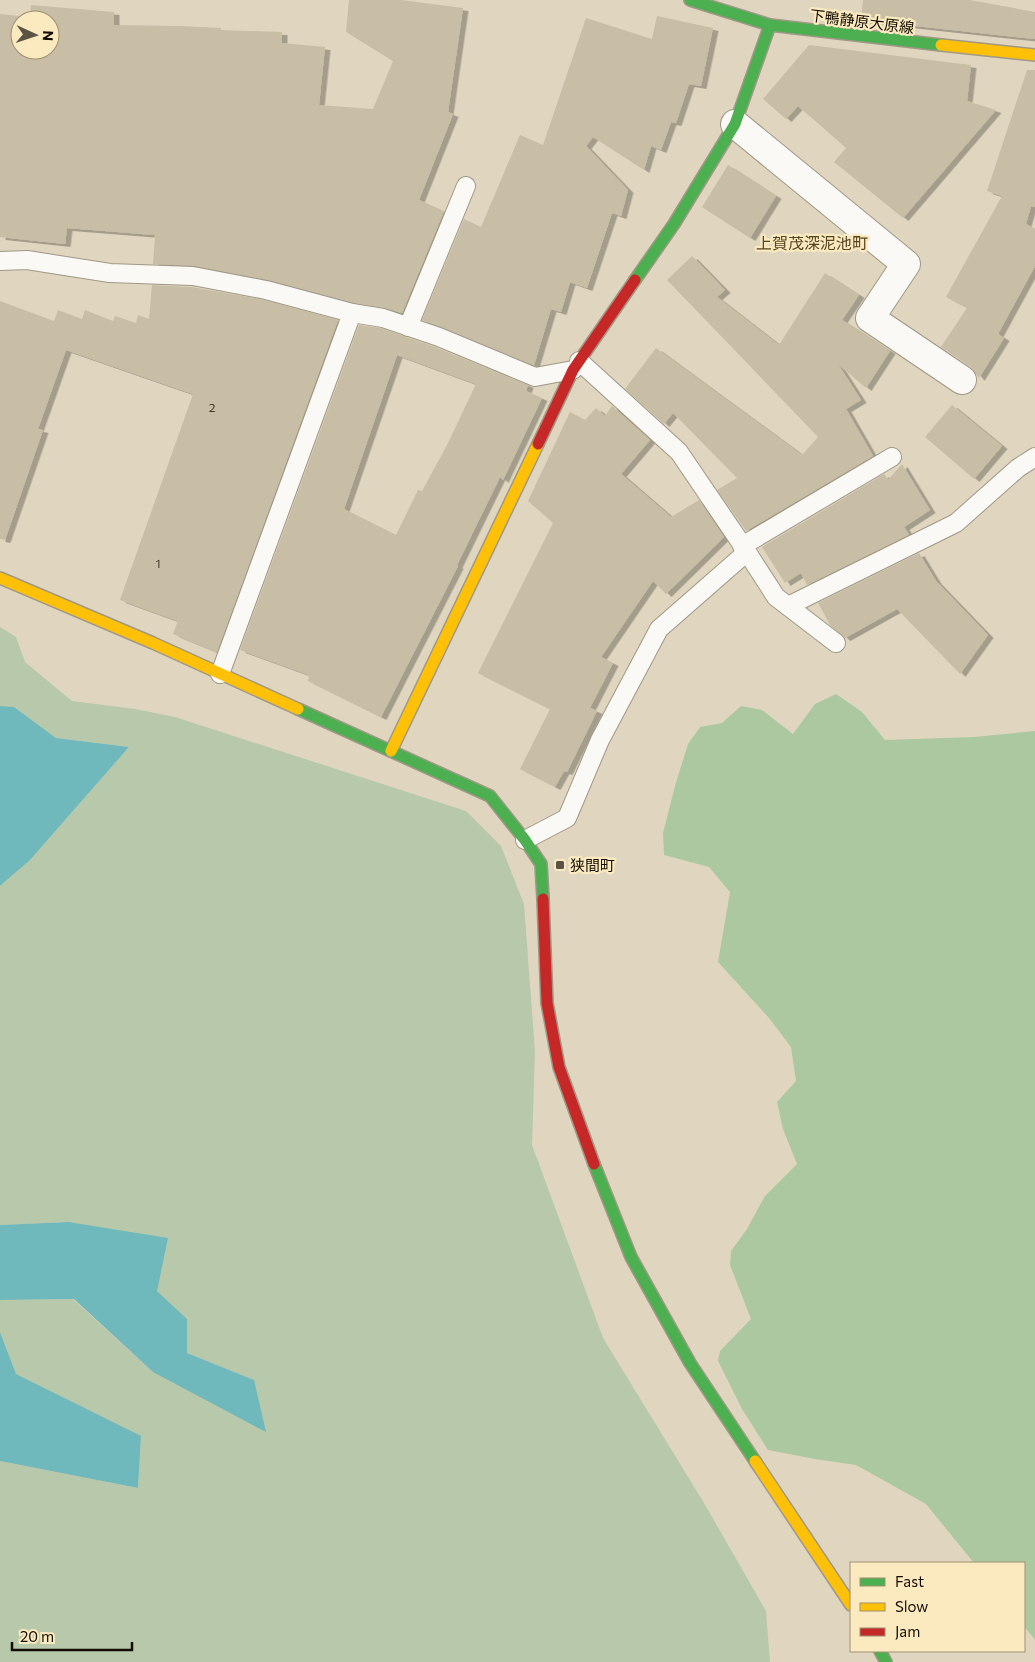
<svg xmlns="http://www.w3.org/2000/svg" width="1035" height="1662" font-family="Commissioner,'Noto Sans JP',sans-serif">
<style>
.green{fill:#b7c8ab}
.forest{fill:#abc8a1}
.water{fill:#6fb8bb}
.building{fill:#c8bda5;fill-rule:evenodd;filter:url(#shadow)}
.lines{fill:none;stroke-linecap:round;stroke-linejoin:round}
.lane-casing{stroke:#a09887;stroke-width:20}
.street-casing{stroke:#a09887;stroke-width:30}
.fast-casing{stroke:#a09887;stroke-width:14}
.slow-casing{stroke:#a09887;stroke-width:14}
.jam-casing{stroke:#a09887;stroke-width:14}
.lane{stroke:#faf9f5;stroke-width:18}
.street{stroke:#faf9f5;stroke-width:28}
.fast{stroke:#4caf50;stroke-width:11}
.slow{stroke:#ffc107;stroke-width:11}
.jam{stroke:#c62828;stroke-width:11}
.poi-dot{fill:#5b5344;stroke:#fbe9bf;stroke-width:2}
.labels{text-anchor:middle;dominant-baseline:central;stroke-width:4.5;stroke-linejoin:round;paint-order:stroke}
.number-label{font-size:12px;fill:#40392a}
.street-label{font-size:15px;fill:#130d01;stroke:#fbe9bf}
.poi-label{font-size:15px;fill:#130d01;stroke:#fbe9bf;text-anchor:start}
.neighbourhood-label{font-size:16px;fill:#554621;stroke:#fbe9bf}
</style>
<defs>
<filter id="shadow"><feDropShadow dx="5.5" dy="3" stdDeviation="0" flood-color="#0004"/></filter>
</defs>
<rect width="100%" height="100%" fill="#e0d6bf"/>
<path class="green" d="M 0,627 L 16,637 L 25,662 L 72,701 L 135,709 L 175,717 L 466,811 L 501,846 L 524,904 L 535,1052 L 532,1145 L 603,1338 L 704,1503 L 766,1611 L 770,1662 L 0,1662 L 0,1461 L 138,1488 L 141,1437 L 16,1374 L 0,1332 L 0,1300 L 73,1299 L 153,1372 L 254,1380 L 187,1353 L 187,1319 L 157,1291 L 68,1222 L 0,1225 L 0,886 L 30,860 L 129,747 L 56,738 L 14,707 L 0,706 Z"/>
<path class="forest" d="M 836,694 L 862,712 L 885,740 L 974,737 L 1035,731 L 1035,1640 L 1024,1626 L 1024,1563 L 974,1563 L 926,1504 L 856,1465 L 815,1459 L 768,1450 L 742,1409 L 718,1361 L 720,1351 L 751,1319 L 730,1265 L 731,1251 L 747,1229 L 765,1196 L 797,1164 L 783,1129 L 777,1102 L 796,1081 L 791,1047 L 769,1018 L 718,962 L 730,892 L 709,867 L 664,855 L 663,833 L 675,786 L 688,744 L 700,727 L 722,723 L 741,706 L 762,710 L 793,734 L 815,704 Z"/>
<g class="water">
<path d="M 0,706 L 14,707 L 56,738 L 129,747 L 30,860 L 0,886 Z"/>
<path d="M 68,1222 L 168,1238 L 157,1291 L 187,1319 L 187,1353 L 254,1380 L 266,1432 L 153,1372 L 74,1299 L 0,1300 L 0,1225 Z"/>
<path d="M 0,1332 L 16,1374 L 141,1436 L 138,1488 L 0,1461 Z"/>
</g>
<g class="building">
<path d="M 349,0 L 401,0 L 463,8 L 448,112 L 453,114 L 419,200 L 444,211 L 402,313 L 385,308 L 354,303 L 268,280 L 195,266 L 153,264 L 155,235 L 67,228 L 65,244 L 0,237 L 0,14 L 30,17 L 31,5 L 114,12 L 114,25 L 180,26 L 221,28 L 221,30 L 282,32 L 282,43 L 325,47 L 319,105 L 373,109 L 393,61 L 346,32 ZM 20,20 L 50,20 L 50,50 L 20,50 Z"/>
<path d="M 863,0 L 970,0 L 1035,12 L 1035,39 L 861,20 Z"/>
<path d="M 657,16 L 713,28 L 701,86 L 689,84 L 676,123 L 671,122 L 661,150 L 651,146 L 644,170 L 593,137 L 586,146 L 628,190 L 621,216 L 612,213 L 587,288 L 570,282 L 561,312 L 551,309 L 534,365 L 422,320 L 464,219 L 481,227 L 520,135 L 543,145 L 586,18 L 652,39 Z"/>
<path d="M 809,45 L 971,65 L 967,101 L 996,110 L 903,218 L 834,162 L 846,148 L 798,106 L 786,119 L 763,99 Z"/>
<path d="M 1027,70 L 1035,70 L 1035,207 L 1031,206 L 1026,224 L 1035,229 L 1035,266 L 998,334 L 1004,338 L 979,378 L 971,367 L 941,347 L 967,308 L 946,297 L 1002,196 L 987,191 Z"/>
<path d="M 728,165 L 776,196 L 750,238 L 702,207 Z"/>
<path d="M 692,256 L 725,290 L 717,297 L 779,345 L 825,273 L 859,295 L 842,320 L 890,351 L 866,388 L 838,364 L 861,400 L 846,409 L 873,456 L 746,531 L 717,490 L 737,478 L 673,413 L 664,424 L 625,389 L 656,348 L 802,455 L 818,437 L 667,280 Z"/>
<path d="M 152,285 L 192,287 L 264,300 L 338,320 L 217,652 L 173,634 L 178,621 L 120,600 L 193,394 L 66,350 L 38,429 L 43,430 L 5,540 L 0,539 L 0,301 L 54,321 L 58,310 L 82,319 L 85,310 L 113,321 L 115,316 L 136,323 L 138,315 L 149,319 Z"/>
<path d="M 359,325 L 380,328 L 435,347 L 528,385 L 526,391 L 542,398 L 503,480 L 500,477 L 457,565 L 458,566 L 381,717 L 308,681 L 309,675 L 240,650 ZM 397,355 L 476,384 L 446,447 L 422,491 L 418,490 L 396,535 L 344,509 Z"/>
<path d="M 952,405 L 1002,446 L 974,479 L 925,437 Z"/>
<path d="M 612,406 L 650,440 L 621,474 L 671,517 L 699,500 L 724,537 L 666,594 L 653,581 L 601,657 L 613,663 L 590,708 L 597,711 L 567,772 L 564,771 L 555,787 L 520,769 L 550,709 L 478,673 L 553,523 L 528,501 L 570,412 L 585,420 L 596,408 L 605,416 Z"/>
<path d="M 902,464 L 930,510 L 904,527 L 909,535 L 807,585 L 801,573 L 785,583 L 762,547 L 884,474 L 888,480 Z"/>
<path d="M 919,553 L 936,581 L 988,635 L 960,674 L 897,609 L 845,638 L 830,625 L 818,603 Z"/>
</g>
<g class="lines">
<g class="lane-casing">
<g id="lane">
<path d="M 0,261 L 27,260 L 110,273 L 193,276 L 266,290 L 352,313 L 383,318 L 439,337 L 535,377 L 573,370"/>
<path d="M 408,327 L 466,186"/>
<path d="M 742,546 L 892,457"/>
<path d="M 747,552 L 776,597 L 836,643"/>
<path d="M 788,606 L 956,523 L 1018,468 L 1035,457"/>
<path d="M 220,674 L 352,313"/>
<path d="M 525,840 L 567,818 L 600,740 L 659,629 L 747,552 L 679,452 L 579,361"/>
</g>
</g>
<g class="street-casing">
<path id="street" d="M 735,124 L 906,264 L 870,318 L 962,380"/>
</g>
<g class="fast-casing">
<g id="fast">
<path d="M 690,0 L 770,25 L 941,45"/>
<path d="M 635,280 L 674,224 L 735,124 L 770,25"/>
<path d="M 298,709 L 490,796 L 525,840 L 541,864 L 543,899"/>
<path d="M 594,1164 L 631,1257 L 690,1363 L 755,1461"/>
<path d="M 880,1651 L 886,1662"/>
</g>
</g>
<g class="slow-casing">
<g id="slow">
<path d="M 941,45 L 1035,55"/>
<path d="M 0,578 L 153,643 L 298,709"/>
<path d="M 391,751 L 538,444"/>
<path d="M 755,1461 L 851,1605"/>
</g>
</g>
<g class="jam-casing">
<g id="jam">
<path d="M 538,444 L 573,370 L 635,280"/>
<path d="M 543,899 L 547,1003 L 559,1067 L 594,1164"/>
</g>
</g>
<use href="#lane" class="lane"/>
<use href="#street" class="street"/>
<use href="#fast" class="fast"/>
<use href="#slow" class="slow"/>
<use href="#jam" class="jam"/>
</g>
<rect class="poi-dot" x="555" y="860" width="10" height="10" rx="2.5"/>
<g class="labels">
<g class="number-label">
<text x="212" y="407">2</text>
<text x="158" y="563">1</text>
</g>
<g class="street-label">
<text transform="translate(862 21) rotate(7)">下鴨静原大原線</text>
</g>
<g class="poi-label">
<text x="570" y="865">狭間町</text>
</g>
<g class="neighbourhood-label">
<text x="812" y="242">上賀茂深泥池町</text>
</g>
</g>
<rect x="850" y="1562" width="175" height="90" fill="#fbe9bf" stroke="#9e9173"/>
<rect x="860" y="1578" width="25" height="8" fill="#4caf50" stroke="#9e9173"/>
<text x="895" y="1587" font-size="15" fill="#130d01">Fast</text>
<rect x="860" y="1603" width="25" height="8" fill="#ffc107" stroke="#9e9173"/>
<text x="895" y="1612" font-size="15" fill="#130d01">Slow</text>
<rect x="860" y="1628" width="25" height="8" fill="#c62828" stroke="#9e9173"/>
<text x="895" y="1637" font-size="15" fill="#130d01">Jam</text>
<g transform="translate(35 35) rotate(93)"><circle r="24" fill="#fbe9bf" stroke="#9e9173"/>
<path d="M0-4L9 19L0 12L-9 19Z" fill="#5b5344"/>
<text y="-8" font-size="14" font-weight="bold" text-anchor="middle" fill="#130d01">N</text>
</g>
<path d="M12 1642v8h120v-8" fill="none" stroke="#130d01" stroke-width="2.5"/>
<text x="20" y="1642" font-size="15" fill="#130d01" stroke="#fbe9bf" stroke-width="4" paint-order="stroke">20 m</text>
</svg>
